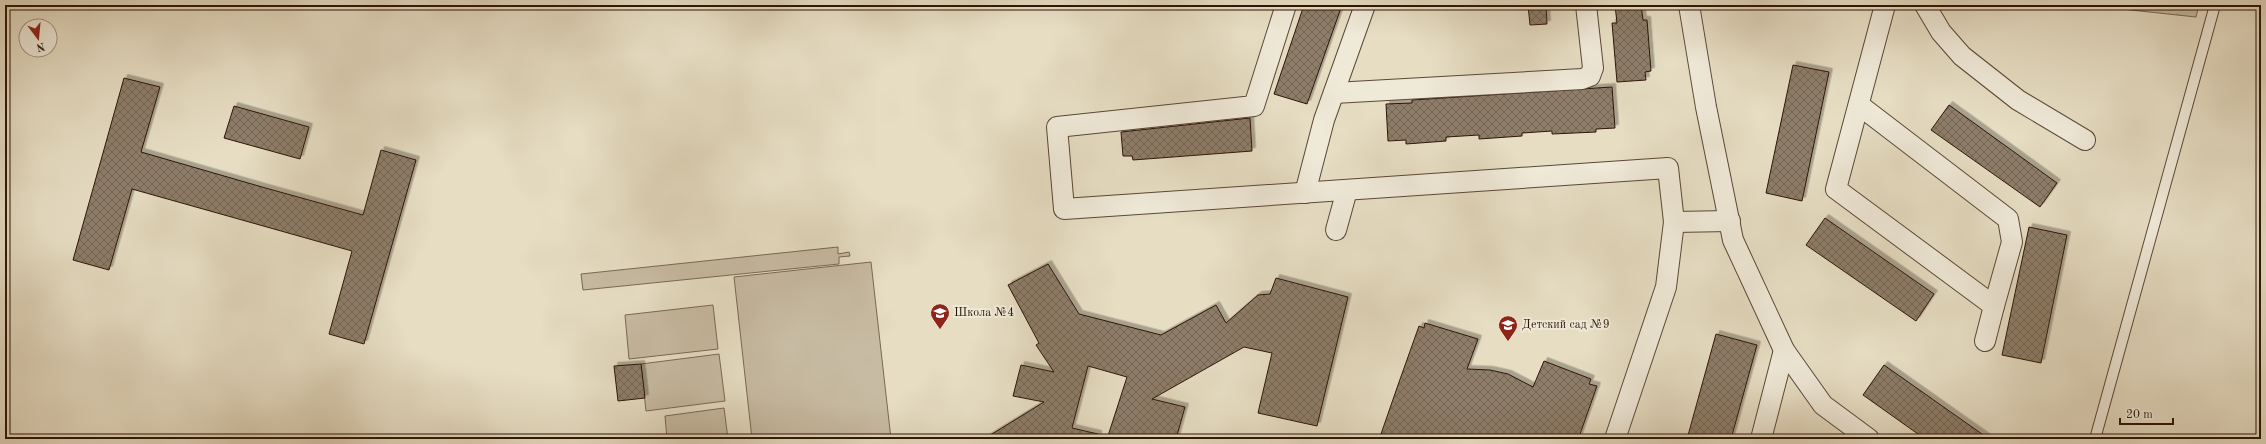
<svg xmlns="http://www.w3.org/2000/svg" width="2266" height="444" font-family="'Old Standard TT',serif">
<style>
.park{fill:url(#park-tufts);stroke:#7a6855}
.garden{fill:#c7bba3;stroke:#7a6855}
.building{fill:url(#building-cross-hatch);stroke:#2d1507;filter:url(#shadow)}
.lines{fill:none;stroke-linecap:round;stroke-linejoin:round}
.lane-casing{stroke:#5b4736;stroke-width:12}
.street-casing{stroke:#5b4736;stroke-width:22}
.lane{stroke:#efe9d8;stroke-width:10}
.street{stroke:#efe9d8;stroke-width:20}
.labels{text-anchor:middle;dominant-baseline:central;stroke-width:4;stroke-linejoin:round;paint-order:stroke}
.poi-label{font-size:12px;fill:#2d1507;stroke:#efe9d8;text-anchor:start}
</style>
<defs>
<pattern id="park-tufts" width="24" height="20" patternUnits="userSpaceOnUse"><rect width="24" height="20" fill="#c7bba3"/><path d="M3 7l-1-3M5 7V3M7 7l1-3M15 17l-1-3M17 17v-4M19 17l1-3" fill="none" stroke="#aba08b"/></pattern>
<pattern id="building-cross-hatch" width="8" height="8" patternUnits="userSpaceOnUse"><rect width="8" height="8" fill="#8d7d69"/><path d="M0 0l8 8M0 8l8-8" fill="none" stroke="#746554"/></pattern>
<filter id="shadow"><feDropShadow dx="3.5" dy="-3.5" stdDeviation="0" flood-color="#0004"/></filter>
</defs>
<rect width="100%" height="100%" fill="#e6ddc3"/>
<filter id="stains"><feTurbulence type="fractalNoise" baseFrequency=".005" numOctaves="4"/><feColorMatrix values="0 0 0 0 .2 0 0 0 0 .09 0 0 0 0 .02 0 0 0 .5 -.17"/></filter>
<radialGradient id="worn" r=".72"><stop offset=".6" stop-color="#630" stop-opacity="0"/><stop offset="1" stop-color="#630" stop-opacity=".3"/></radialGradient>
<path class="park" d="M 2084,5 L 2199,5 L 2196,17 Z"/>
<g class="garden">
<path d="M 838,247 L 838,254 L 849,252 L 850,256 L 839,257 L 839,264 L 583,290 L 581,274 Z"/>
<path d="M 871,262 L 891,439 L 752,439 L 734,277 Z"/>
<path d="M 713,305 L 718,349 L 629,359 L 625,315 Z"/>
<path d="M 719,354 L 725,401 L 646,411 L 641,364 Z"/>
<path d="M 724,408 L 728,439 L 667,439 L 665,416 Z"/>
</g>
<g class="building">
<path d="M 1304,5 L 1342,5 L 1307,104 L 1274,94 Z"/>
<path d="M 1528,5 L 1546,5 L 1547,24 L 1530,25 Z"/>
<path d="M 1615,5 L 1641,5 L 1643,20 L 1647,20 L 1651,71 L 1645,72 L 1646,80 L 1617,82 L 1612,23 L 1617,23 Z"/>
<path d="M 1793,65 L 1829,72 L 1802,201 L 1766,193 Z"/>
<path d="M 124,78 L 160,87 L 141,152 L 262,187 L 363,215 L 381,150 L 416,160 L 364,344 L 329,334 L 352,251 L 132,189 L 109,270 L 73,260 Z"/>
<path d="M 1612,87 L 1615,128 L 1596,129 L 1596,132 L 1552,134 L 1552,131 L 1522,133 L 1522,136 L 1479,139 L 1479,135 L 1446,137 L 1446,141 L 1406,144 L 1406,140 L 1388,141 L 1386,104 L 1412,103 L 1412,100 Z"/>
<path d="M 1949,105 L 2057,183 L 2040,207 L 1931,130 Z"/>
<path d="M 234,106 L 309,127 L 300,159 L 224,138 Z"/>
<path d="M 1250,118 L 1252,151 L 1133,160 L 1132,156 L 1123,156 L 1121,132 Z"/>
<path d="M 1825,218 L 1934,294 L 1916,321 L 1806,245 Z"/>
<path d="M 2029,227 L 2067,235 L 2041,363 L 2002,355 Z"/>
<path d="M 1048,264 L 1079,314 L 1161,335 L 1216,305 L 1226,323 L 1258,295 L 1270,294 L 1276,278 L 1348,297 L 1317,426 L 1258,413 L 1272,353 L 1244,347 L 1152,399 L 1185,407 L 1176,439 L 1107,439 L 1127,377 L 1088,366 L 1072,428 L 1098,434 L 1098,439 L 984,439 L 1044,402 L 1013,396 L 1021,365 L 1054,372 L 1036,345 L 1039,343 L 1008,285 Z"/>
<path d="M 1425,323 L 1478,339 L 1467,369 L 1490,370 L 1508,374 L 1533,387 L 1544,361 L 1591,379 L 1589,384 L 1597,386 L 1579,437 L 1571,435 L 1570,439 L 1384,439 L 1386,435 L 1381,434 L 1398,385 L 1419,326 L 1424,328 Z"/>
<path d="M 1716,334 L 1757,345 L 1731,439 L 1687,439 Z"/>
<path d="M 641,364 L 645,398 L 618,401 L 614,366 Z"/>
<path d="M 1884,365 L 1989,439 L 1925,439 L 1863,395 Z"/>
</g>
<g class="lines">
<g class="lane-casing">
<path id="lane" d="M 2095,439 L 2215,5"/>
</g>
<g class="street-casing">
<g id="street">
<path d="M 1286,5 L 1254,106 L 1057,127 L 1064,209 L 1668,168 L 1674,222 L 1730,221"/>
<path d="M 1689,5 L 1706,107 L 1733,240 L 1784,350 L 1823,405 L 1869,439"/>
<path d="M 1885,5 L 1836,189 L 1994,306 L 1985,341"/>
<path d="M 1925,5 L 1941,32 L 1962,56 L 2018,100 L 2085,140"/>
<path d="M 1334,93 L 1582,79 L 1590,76 L 1593,68 L 1586,5"/>
<path d="M 1859,105 L 2008,219 L 2012,242 L 1994,306"/>
<path d="M 1305,193 L 1324,120 L 1365,5"/>
<path d="M 1336,230 L 1347,190"/>
<path d="M 1615,439 L 1666,287 L 1674,222"/>
<path d="M 1761,439 L 1784,350"/>
</g>
</g>
<use href="#lane" class="lane"/>
<use href="#street" class="street"/>
</g>
<defs>
<g id="school-pin" transform="scale(1)"><path d="M0 17L-7.5 6A9.5 9.5 0 1 1 7.5 6Z" fill="#8f2418" stroke="#efe9d8"/><path d="M0-5L7-2L0 1L-7-2ZM-4 1L0 2.5L4 1V4Q0 6-4 4Z" fill="#fff"/></g>
</defs>
<g fill-rule="evenodd">
<use href="#school-pin" x="940" y="313"/>
<use href="#school-pin" x="1508" y="325"/>
</g>
<g class="labels">
<g class="poi-label">
<text x="954" y="313">Школа №4</text>
<text x="1522" y="325">Детский сад №9</text>
</g>
</g>
<rect width="2266" height="444" fill="none" stroke="#e6ddc3" stroke-width="20"/>
<rect x="6" y="6" width="2254" height="432" fill="none" stroke="#2d1507" stroke-width="2"/>
<rect x="10" y="10" width="2246" height="424" fill="none" stroke="#2d1507"/>
<g transform="translate(38 38) rotate(164)"><circle r="19" fill="#efe9d8" stroke="#a19484"/>
<path d="M0-3L7 15L0 10L-7 15Z" fill="#8f2418"/>
<text y="-6" font-size="11" font-weight="bold" text-anchor="middle" fill="#2d1507">N</text>
</g>
<path d="M2120 418v6h53v-6" fill="none" stroke="#2d1507" stroke-width="2"/>
<text x="2126" y="418" font-size="12" fill="#2d1507" stroke="#efe9d8" stroke-width="3" paint-order="stroke">20 m</text>
<rect width="100%" height="100%" filter="url(#stains)"/>
<rect width="100%" height="100%" fill="url(#worn)"/>
</svg>
